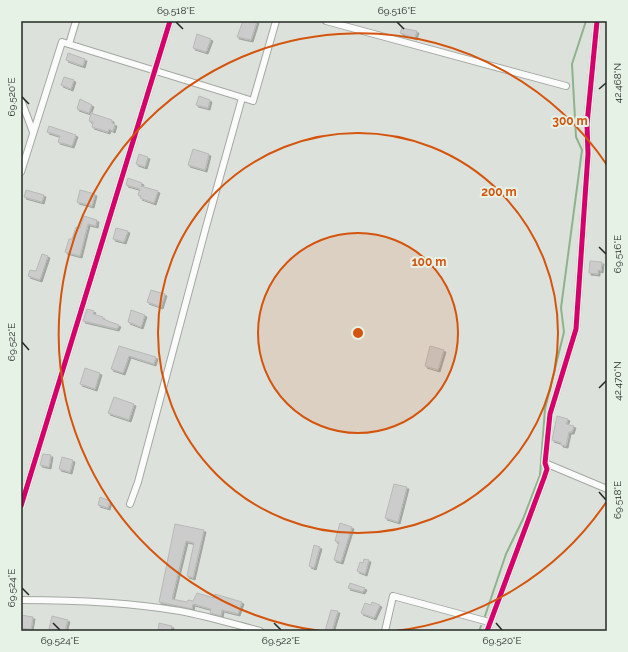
<svg xmlns="http://www.w3.org/2000/svg" width="628" height="652" font-family="Raleway,sans-serif">
<style>
.lines{fill:none;stroke-linecap:round;stroke-linejoin:round}
.stream{stroke:#8eb38b;stroke-width:2}
.building{fill:#cbcccb;stroke:#b8b9b7;filter:url(#shadow)}
.street-casing{stroke:#a4a8a3;stroke-width:8}
.street{stroke:#fafbfa;stroke-width:6}
.cycleway-casing{stroke:#e7f2e6;stroke-width:8}
.cycleway{stroke:#d6006c;stroke-width:5}
.ticks{fill:none;stroke:#252925;stroke-width:1.5}
.ring{fill:none;stroke:#d4540e;stroke-width:2}
.centre{fill:#d4540e;stroke:#e7f2e6;stroke-width:2}
.ring-label{font-size:12px;text-anchor:middle;font-weight:bold;fill:#d4540e;stroke:#e7f2e6;stroke-width:4;stroke-linejoin:round;paint-order:stroke}
.neatline{fill:none;stroke:#252925;stroke-width:1.5}
.ticks-label{font-size:10px;text-anchor:middle;fill:#252925}
</style>
<defs>
<filter id="shadow"><feDropShadow dx="2" dy="2" stdDeviation="0" flood-color="#0004"/></filter>
</defs>
<rect width="100%" height="100%" fill="#dce2db"/>
<g class="lines">
<g class="stream">
<path d="M 485,616 L 506,554 L 523,519 L 540,475 L 545,409 L 564,332 L 561,308 L 582,150 L 576,137 L 572,64 L 586,21"/>
<path d="M 479,631 L 481,626"/>
</g>
</g>
<g class="building">
<path d="M 243,21 L 257,21 L 251,40 L 237,37 Z"/>
<path d="M 402,28 L 417,31 L 415,38 L 400,33 Z"/>
<path d="M 197,34 L 211,39 L 206,52 L 193,48 Z"/>
<path d="M 68,53 L 85,59 L 83,66 L 66,60 Z"/>
<path d="M 64,77 L 74,80 L 71,89 L 61,85 Z"/>
<path d="M 199,96 L 210,100 L 208,108 L 196,105 Z"/>
<path d="M 80,99 L 92,105 L 89,113 L 77,109 Z"/>
<path d="M 91,113 L 112,120 L 112,123 L 115,124 L 113,131 L 109,129 L 108,132 L 92,127 L 93,122 L 89,121 Z"/>
<path d="M 49,126 L 76,135 L 72,146 L 58,142 L 60,136 L 47,132 Z"/>
<path d="M 193,149 L 209,154 L 205,170 L 188,165 Z"/>
<path d="M 139,154 L 148,157 L 145,167 L 136,164 Z"/>
<path d="M 128,178 L 142,183 L 141,186 L 158,191 L 154,203 L 140,198 L 141,196 L 138,195 L 140,189 L 126,185 Z"/>
<path d="M 26,190 L 44,195 L 42,202 L 24,197 Z"/>
<path d="M 80,190 L 95,194 L 92,206 L 77,202 Z"/>
<path d="M 84,216 L 97,220 L 96,226 L 88,224 L 80,256 L 65,252 L 69,239 L 72,239 L 76,227 L 80,228 Z"/>
<path d="M 116,228 L 128,231 L 124,242 L 113,239 Z"/>
<path d="M 42,254 L 48,256 L 40,280 L 28,276 L 30,270 L 36,271 Z"/>
<path d="M 590,261 L 602,262 L 601,271 L 598,270 L 598,274 L 589,273 Z"/>
<path d="M 151,290 L 165,294 L 161,307 L 147,302 Z"/>
<path d="M 87,309 L 94,311 L 93,314 L 103,317 L 103,319 L 119,325 L 117,329 L 83,321 Z"/>
<path d="M 131,310 L 145,315 L 141,327 L 128,322 Z"/>
<path d="M 119,346 L 156,357 L 154,364 L 129,356 L 123,373 L 111,369 Z"/>
<path d="M 430,346 L 444,350 L 438,370 L 425,366 Z"/>
<path d="M 85,368 L 100,373 L 95,389 L 80,384 Z"/>
<path d="M 114,397 L 134,404 L 129,420 L 108,413 Z"/>
<path d="M 557,416 L 568,419 L 566,424 L 574,426 L 572,432 L 569,432 L 566,446 L 561,445 L 561,443 L 552,440 Z"/>
<path d="M 43,454 L 51,455 L 49,467 L 40,465 Z"/>
<path d="M 62,457 L 73,460 L 70,472 L 59,469 Z"/>
<path d="M 394,484 L 407,487 L 398,522 L 385,518 Z"/>
<path d="M 100,497 L 110,501 L 108,508 L 98,505 Z"/>
<path d="M 340,523 L 352,527 L 341,562 L 334,560 L 339,542 L 335,541 Z"/>
<path d="M 175,524 L 204,530 L 193,578 L 187,576 L 194,543 L 186,541 L 172,599 L 187,602 L 188,600 L 193,601 L 197,593 L 214,598 L 215,594 L 242,602 L 238,614 L 222,610 L 221,616 L 210,613 L 211,609 L 193,604 L 192,609 L 159,602 Z"/>
<path d="M 314,545 L 320,547 L 314,568 L 309,566 Z"/>
<path d="M 364,559 L 369,560 L 365,574 L 357,571 L 360,562 L 363,563 Z"/>
<path d="M 350,583 L 365,588 L 363,592 L 348,588 Z"/>
<path d="M 372,602 L 380,605 L 374,618 L 361,613 L 365,603 L 371,605 Z"/>
<path d="M 331,610 L 338,611 L 332,631 L 325,631 Z"/>
<path d="M 21,615 L 33,617 L 31,629 L 21,628 Z"/>
<path d="M 52,616 L 68,620 L 65,631 L 49,629 Z"/>
<path d="M 159,623 L 172,626 L 171,631 L 158,631 Z"/>
</g>
<g class="lines">
<g class="street-casing">
<g id="street">
<path d="M 326,21 L 566,86"/>
<path d="M 69,44 L 76,21"/>
<path d="M 21,100 L 33,132"/>
<path d="M 21,172 L 62,42 L 253,101 L 276,21"/>
<path d="M 545,463 L 607,489"/>
<path d="M 130,504 L 138,482 L 206,227 L 242,98"/>
<path d="M 21,506 L 170,21"/>
<path d="M 21,600 C 74,600 127,602 180,611 C 207,616 233,624 260,631"/>
<path d="M 385,631 L 393,596 L 489,622"/>
<path d="M 487,631 L 544,478 L 547,469 L 545,463 L 550,414 L 576,329 L 588,154 L 587,124 L 597,21"/>
</g>
</g>
<use href="#street" class="street"/>
<g class="cycleway-casing">
<g id="cycleway">
<path d="M 21,506 L 170,21"/>
<path d="M 487,631 L 544,478 L 547,469 L 545,463 L 550,414 L 576,329 L 588,154 L 587,124 L 597,21"/>
</g>
</g>
<use href="#cycleway" class="cycleway"/>
</g>
<path class="ticks" d="M 176,22 L 183,29M 397,22 L 404,29M 599,89 L 606,83M 22,97 L 29,104M 599,247 L 606,254M 22,342 L 29,350M 599,388 L 606,381M 599,492 L 606,500M 22,588 L 29,595M 53,623 L 60,630M 274,623 L 281,630M 496,623 L 502,630"/>
<circle cx="358" cy="333" r="100" fill="#d4540e" fill-opacity=".12"/>
<g class="ring">
<circle cx="358" cy="333" r="100"/>
<circle cx="358" cy="333" r="200"/>
<path d="M607 501A300 300 0 0 1 395 631M321 631A300 300 0 1 1 607 165"/>
</g>
<circle cx="358" cy="333" r="6" class="centre"/>
<g class="ring-label">
<text x="570" y="125">300 m</text>
<text x="499" y="196">200 m</text>
<text x="429" y="266">100 m</text>
</g>
<rect width="628" height="652" fill="none" stroke="#e7f2e6" stroke-width="44"/>
<rect x="22" y="22" width="584" height="608" class="neatline"/>
<g class="ticks-label">
<text x="176" y="14">69.518°E</text>
<text x="397" y="14">69.516°E</text>
<text transform="translate(617 83) rotate(-90)" y="4">42.468°N</text>
<text transform="translate(11 97) rotate(-90)" y="4">69.520°E</text>
<text transform="translate(617 254) rotate(-90)" y="4">69.516°E</text>
<text transform="translate(11 342) rotate(-90)" y="4">69.522°E</text>
<text transform="translate(617 381) rotate(-90)" y="4">42.470°N</text>
<text transform="translate(617 500) rotate(-90)" y="4">69.518°E</text>
<text transform="translate(11 588) rotate(-90)" y="4">69.524°E</text>
<text x="60" y="644">69.524°E</text>
<text x="281" y="644">69.522°E</text>
<text x="502" y="644">69.520°E</text>
</g>
</svg>
